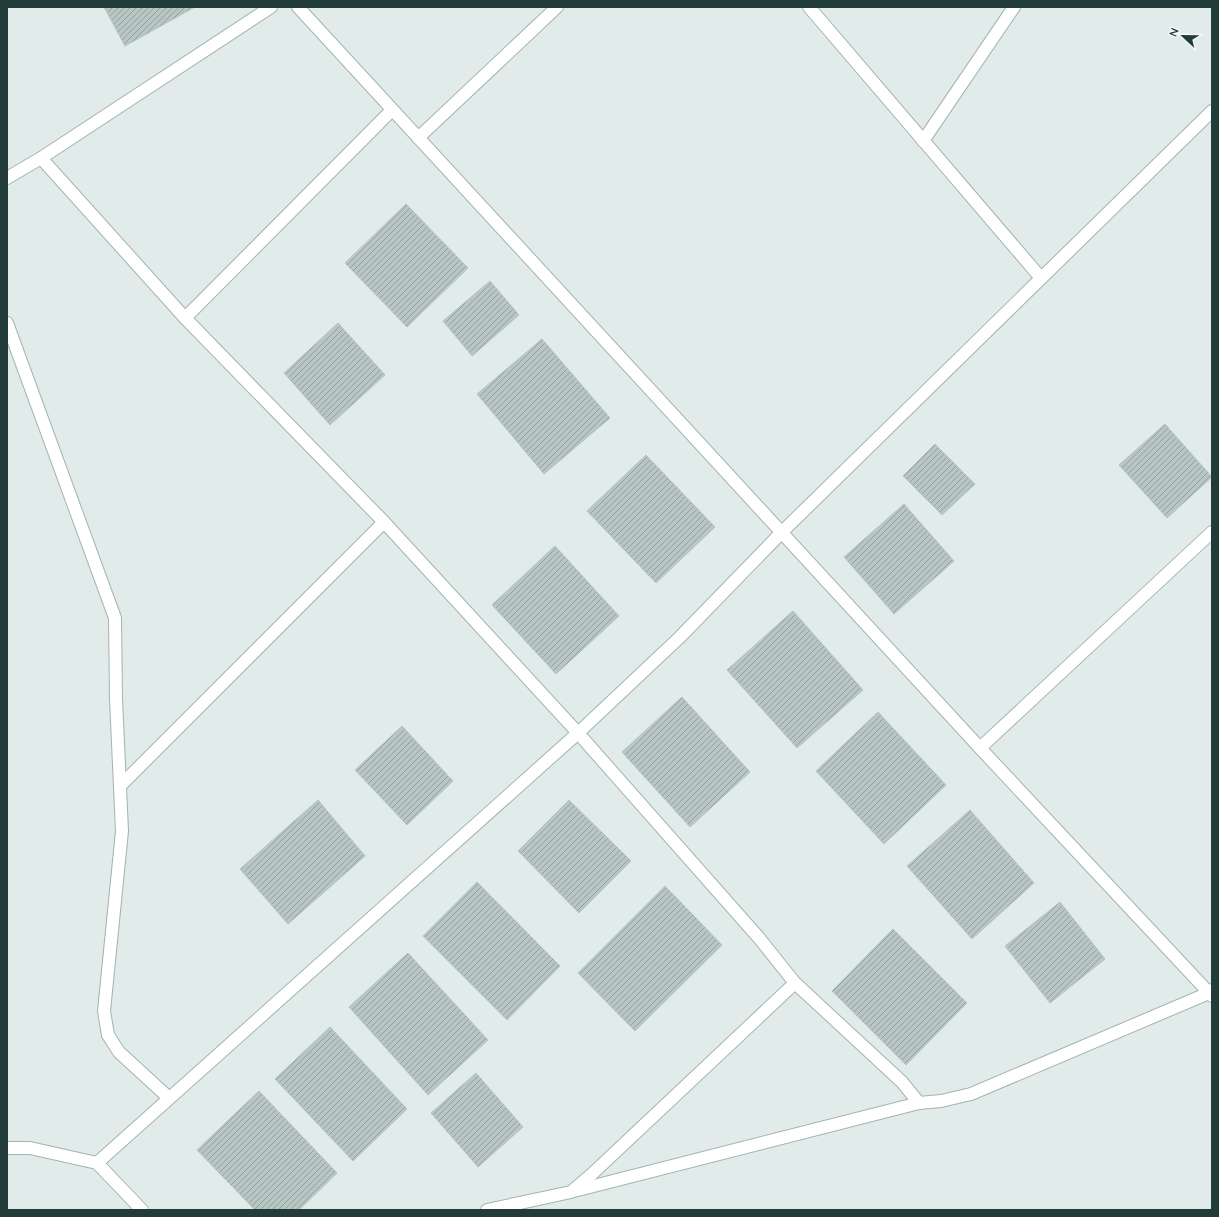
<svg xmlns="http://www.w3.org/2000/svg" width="1219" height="1217" font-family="Quicksand,sans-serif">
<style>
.building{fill:url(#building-hatch);stroke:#b4c5c1}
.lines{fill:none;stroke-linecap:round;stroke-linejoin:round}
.minor-casing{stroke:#a4b3b1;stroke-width:14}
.tertiary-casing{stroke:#a4b3b1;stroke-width:14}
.minor{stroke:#fff;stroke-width:12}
.tertiary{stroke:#fff;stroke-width:12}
</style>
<defs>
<pattern id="building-hatch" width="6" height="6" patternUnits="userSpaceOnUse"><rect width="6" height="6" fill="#b7c6c2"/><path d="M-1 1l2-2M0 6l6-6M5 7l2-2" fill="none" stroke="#94a29f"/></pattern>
</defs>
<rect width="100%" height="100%" fill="#e1ebe9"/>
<g class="building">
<path d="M 104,7 L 195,7 L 125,46 Z"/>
<path d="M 406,204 L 468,268 L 407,327 L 345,263 Z"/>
<path d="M 490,281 L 519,315 L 472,356 L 443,321 Z"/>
<path d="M 338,323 L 385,375 L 330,425 L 284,373 Z"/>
<path d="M 542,339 L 610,418 L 544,474 L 477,394 Z"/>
<path d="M 1165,424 L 1212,477 L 1167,518 L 1119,465 Z"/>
<path d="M 935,444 L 975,484 L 942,515 L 903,476 Z"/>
<path d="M 646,455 L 715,527 L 656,583 L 587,511 Z"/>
<path d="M 904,504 L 954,561 L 894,614 L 844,557 Z"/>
<path d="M 555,546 L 619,616 L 556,674 L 492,605 Z"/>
<path d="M 793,611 L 863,690 L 797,748 L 727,670 Z"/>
<path d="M 682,697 L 750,772 L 690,827 L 622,752 Z"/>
<path d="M 878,712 L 946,785 L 884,844 L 816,771 Z"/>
<path d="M 402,726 L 453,781 L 407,825 L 355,770 Z"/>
<path d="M 318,800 L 365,856 L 288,924 L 240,869 Z"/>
<path d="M 569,800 L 631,861 L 579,913 L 518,851 Z"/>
<path d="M 970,810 L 1034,883 L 972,939 L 907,866 Z"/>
<path d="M 477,882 L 560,966 L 507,1020 L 423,936 Z"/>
<path d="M 665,886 L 722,945 L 635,1031 L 578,973 Z"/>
<path d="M 1060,902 L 1105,959 L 1050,1003 L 1005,946 Z"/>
<path d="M 893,929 L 967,1003 L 906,1065 L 832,991 Z"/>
<path d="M 408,953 L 488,1040 L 428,1095 L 349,1007 Z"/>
<path d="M 330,1027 L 407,1109 L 353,1161 L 275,1079 Z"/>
<path d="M 476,1073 L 523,1127 L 478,1167 L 431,1113 Z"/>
<path d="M 259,1091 L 337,1173 L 299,1210 L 255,1210 L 197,1150 Z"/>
</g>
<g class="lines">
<g class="minor-casing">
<g id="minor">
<path d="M 809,7 L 1041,278"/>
<path d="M 418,138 L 557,7"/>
<path d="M 923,141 L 1014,7"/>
<path d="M 41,158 L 185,318 L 384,522 L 578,733 L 759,938 L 795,983 L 902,1082 L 919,1103 L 941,1101 L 971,1094 L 1209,993 L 1212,990"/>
<path d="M 7,178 L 41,158 L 271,7"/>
<path d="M 185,318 L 392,110"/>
<path d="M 7,323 L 115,618 L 116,699 L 122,831 L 104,1011 L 108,1035 L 119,1052 L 169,1098"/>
<path d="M 980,748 L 1212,532"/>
<path d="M 120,786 L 384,522"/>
<path d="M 7,1148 L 30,1148 L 97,1163 L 578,733 L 680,637 L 782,532 L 1212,111"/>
<path d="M 97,1163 L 142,1210"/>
<path d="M 574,1191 L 919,1103"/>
<path d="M 487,1210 L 571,1192 L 592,1174 L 795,983"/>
</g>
</g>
<g class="tertiary-casing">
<path id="tertiary" d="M 298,7 L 980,748 L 1212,996"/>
</g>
<use href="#minor" class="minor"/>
<use href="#tertiary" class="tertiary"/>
</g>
<rect width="1219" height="1217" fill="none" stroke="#223c39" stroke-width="16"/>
<g transform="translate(1183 36) rotate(292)" stroke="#f2f8f6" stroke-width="3" paint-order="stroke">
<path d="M0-3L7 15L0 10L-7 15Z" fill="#223c39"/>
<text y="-6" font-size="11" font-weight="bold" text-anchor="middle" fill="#223c39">N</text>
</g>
</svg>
